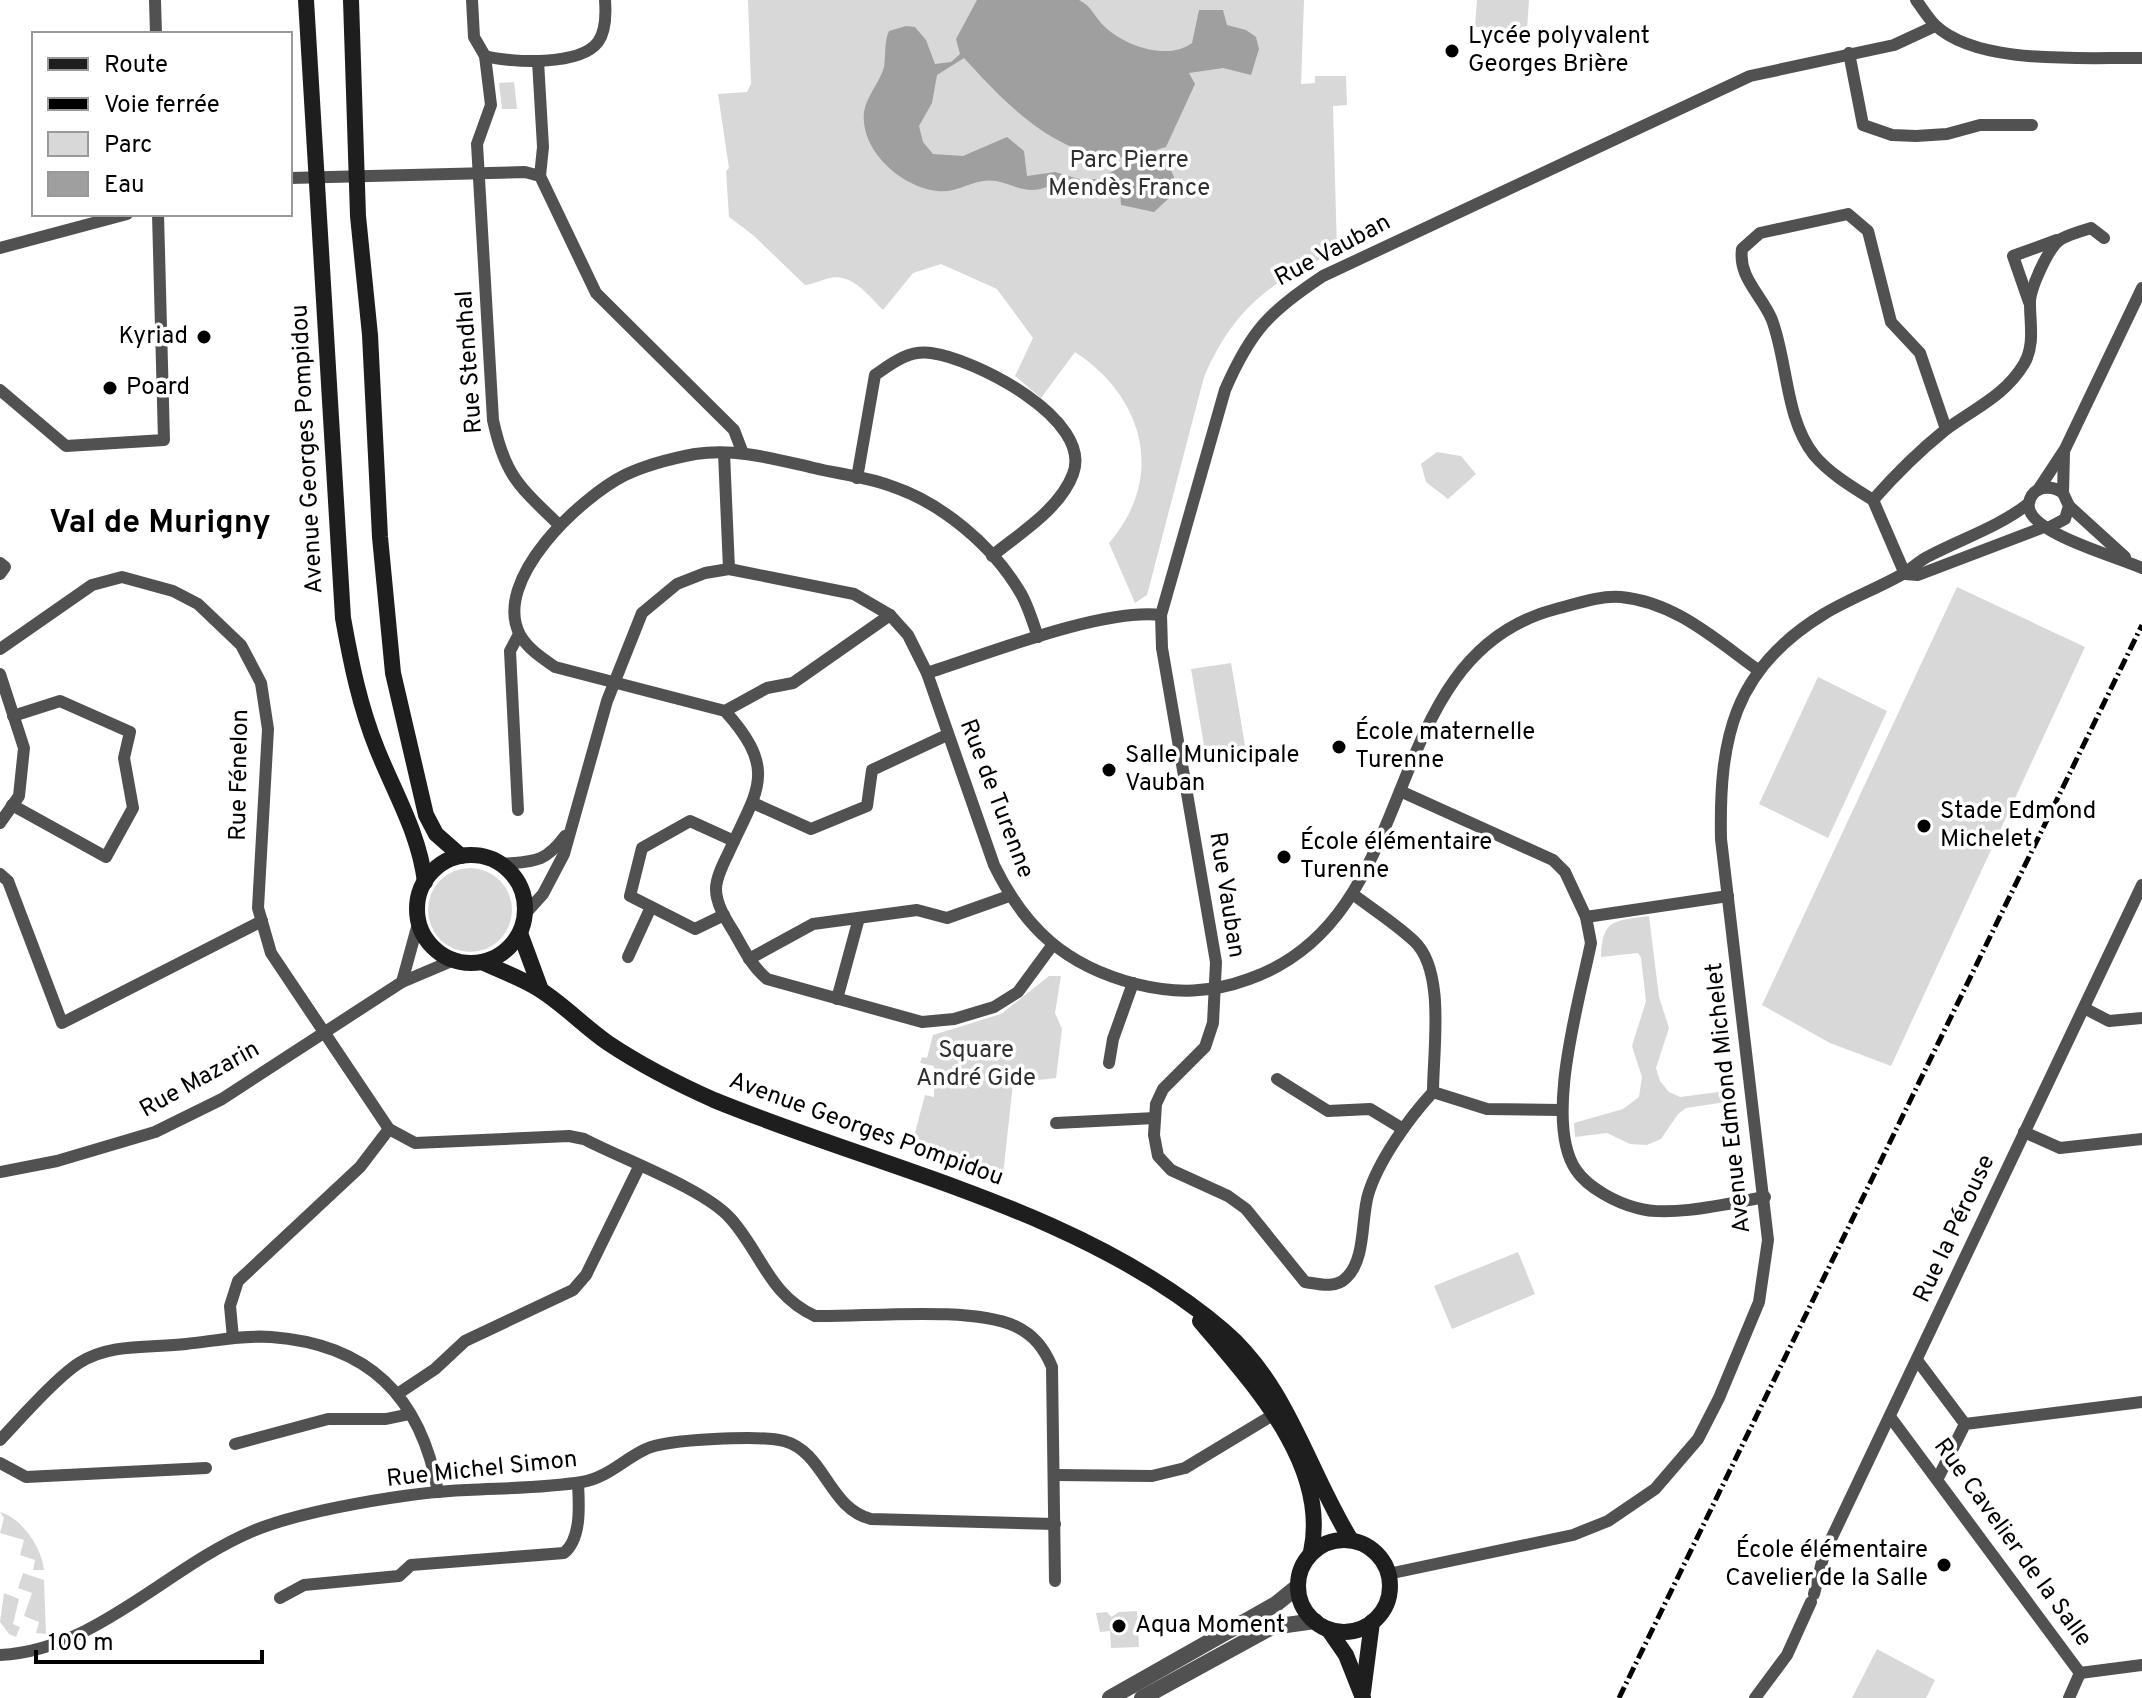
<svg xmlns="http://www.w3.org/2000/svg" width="2142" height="1698" font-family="Overpass,sans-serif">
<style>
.green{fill:#d8d8d8}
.water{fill:#9f9f9f}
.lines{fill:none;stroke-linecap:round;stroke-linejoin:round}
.minor{stroke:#515151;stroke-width:12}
.tertiary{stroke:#515151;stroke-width:16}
.secondary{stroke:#1e1e1e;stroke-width:16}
.rail{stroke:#000;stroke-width:5;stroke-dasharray:12 4 2 4;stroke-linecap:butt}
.poi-dot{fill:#000;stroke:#fff;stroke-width:3}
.labels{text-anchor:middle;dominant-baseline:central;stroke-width:7;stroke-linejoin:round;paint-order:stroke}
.poi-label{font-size:24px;fill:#000;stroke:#fff;text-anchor:start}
.park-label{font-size:24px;fill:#2f2f2f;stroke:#fff}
.street-label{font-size:24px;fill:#000;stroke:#fff}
.district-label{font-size:32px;font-weight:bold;fill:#000;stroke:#fff}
</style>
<rect width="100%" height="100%" fill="#fff"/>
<g class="green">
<path d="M 748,0 L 1304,0 L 1301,84 L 1315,83 L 1315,76 L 1346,76 L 1347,105 L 1333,106 L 1337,251 C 1270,282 1234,308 1204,377 L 1147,595 L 1135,603 L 1109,543 C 1166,477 1144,397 1075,352 L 1041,398 L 1015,376 L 1033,338 L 997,289 L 941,264 L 913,273 L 883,310 C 869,296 852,273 830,278 C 821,280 814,284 805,285 L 753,235 L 729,217 L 726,171 L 729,168 L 718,94 L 747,92 L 751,84 Z"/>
<path d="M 1477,0 L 1529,0 L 1527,30 L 1475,27 Z"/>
<path d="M 514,82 L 517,109 L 502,109 L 499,83 Z"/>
<path d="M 1437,452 L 1461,456 L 1476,474 L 1448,499 L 1426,482 L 1421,464 Z"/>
<path d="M 1957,587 L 2085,647 L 1891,1066 L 1830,1043 L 1762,1005 Z"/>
<path d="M 1231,663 L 1246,751 L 1206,757 L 1191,669 Z"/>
<path d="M 1818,677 L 1887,711 L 1828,838 L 1759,804 Z"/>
<circle cx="470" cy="910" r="42"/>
<path d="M 1649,916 L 1659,997 L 1669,1028 L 1656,1068 L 1660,1081 L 1669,1092 L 1680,1097 L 1726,1091 L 1726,1102 L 1686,1108 L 1678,1114 L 1661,1139 L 1647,1145 L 1630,1144 L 1607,1133 L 1575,1137 L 1574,1123 L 1623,1109 L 1639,1097 L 1642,1077 L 1632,1046 L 1646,1001 L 1641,958 L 1638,953 L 1601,957 C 1602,918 1615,921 1649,916 Z"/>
<path d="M 1049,976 L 1061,976 L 1055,1013 L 1062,1029 L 1056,1078 L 1013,1083 L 1003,1175 L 913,1140 L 925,1095 L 934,1097 L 934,1066 L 920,1063 L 922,1057 L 927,1058 L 933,1035 L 1001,1014 Z"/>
<path d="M 1518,1252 L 1535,1294 L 1452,1329 L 1434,1286 Z"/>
<path d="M 0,1512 C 22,1518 42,1548 44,1570 L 33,1570 L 35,1560 L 20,1555 L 24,1540 L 0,1533 L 4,1518 Z"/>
<path d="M 23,1573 L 44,1580 L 46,1634 L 36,1633 L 39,1622 L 24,1616 L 32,1593 L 18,1588 Z"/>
<path d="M 4,1593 L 19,1599 L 13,1624 L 20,1627 L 16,1637 L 9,1634 L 0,1622 Z"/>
<path d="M 1137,1611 L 1139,1647 L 1111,1648 L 1110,1631 L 1100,1632 L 1096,1613 L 1107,1612 L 1111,1617 L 1119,1612 Z"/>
<path d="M 1877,1649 L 1935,1680 L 1926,1698 L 1852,1698 Z"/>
</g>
<path class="water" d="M 977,0 L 1079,0 C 1093,7 1094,17 1105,27 C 1125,46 1168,61 1192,43 L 1199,10 L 1223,10 L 1227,25 L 1246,30 L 1256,37 L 1259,49 L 1251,75 L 1223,68 L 1189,73 L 1195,84 L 1166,147 C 1153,150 1148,156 1133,157 C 1061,163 1008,106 964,58 L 937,75 L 932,103 L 919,126 L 923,142 L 933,154 L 963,156 L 1007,137 L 1024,151 L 1027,176 L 1055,172 L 1082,180 L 1098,179 L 1121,167 L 1165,156 L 1179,189 L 1154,212 L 1121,205 L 1119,177 C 1089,196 1087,186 1056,186 C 1047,186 1040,190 1032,190 C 1019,190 1008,183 996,181 C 974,177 958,194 937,191 C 902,187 860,151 864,112 C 866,97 880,82 884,67 C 886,55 884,41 889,31 L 906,26 L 915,27 L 926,40 L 935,64 L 951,62 L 960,54 L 956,39 Z"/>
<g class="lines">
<g class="minor">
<path d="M 155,0 L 156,34"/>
<path d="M 472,0 L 474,37 L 485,56 C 512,63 580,66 598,42 C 606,31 606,13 605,0"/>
<path d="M 1916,0 C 1922,8 1928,18 1935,25 C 1978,66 2085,57 2142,58"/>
<path d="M 1849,53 L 1863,125 L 1892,135 L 1916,136 L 1947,134 L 1980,125 L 2032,125"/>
<path d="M 485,56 L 491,105 L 477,144 L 493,420 C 505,476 519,486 559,525"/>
<path d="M 538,61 L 543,147 L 540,176"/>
<path d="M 290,178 L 525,172 L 540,176 L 596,293 L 734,430 L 742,451"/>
<path d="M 0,248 L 127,214"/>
<path d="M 2029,302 L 2013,256 L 2057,240"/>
<path d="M 0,390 L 66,446 L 164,440 L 158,214"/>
<path d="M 724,453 L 729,569"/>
<path d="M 857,478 L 875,375 C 892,363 908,350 931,353 C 973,358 1094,419 1073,474 C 1060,509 1020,533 992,556"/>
<path d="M 2038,490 L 2065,449 L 2142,288"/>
<path d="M 2063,493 L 2064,453"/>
<path d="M 1873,500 C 1852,487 1830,474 1814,455 C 1785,418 1788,363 1772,320 C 1762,295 1738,278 1742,249 L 1760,233 L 1848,214 L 1868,231 L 1891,322 L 1920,353 L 1946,429"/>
<path d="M 2069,506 L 2125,557"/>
<path d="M 2048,528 L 2065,519 L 2069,506 L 2063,493 C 2051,484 2032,486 2029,503 C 2023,532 2119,557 2142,568"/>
<path d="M 0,563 L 5,567 L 0,574"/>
<path d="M 1905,574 L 1873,500 C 1895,475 1918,452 1944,431 C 1973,409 2004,397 2024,364 C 2035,345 2030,324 2030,304 C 2029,290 2049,246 2061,239 C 2070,234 2081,231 2091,228 L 2104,238"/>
<path d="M 1905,574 L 1918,575 L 2044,527"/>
<path d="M 1038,637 C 1033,623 1028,605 1020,592 C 993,546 942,503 891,486 C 867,477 839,474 814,468 C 774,459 737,448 695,454 C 674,458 644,466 625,475 C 581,497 491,580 520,635 C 528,649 542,658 555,667 L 725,711 C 780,772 756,791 728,854 C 723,864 716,878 716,889 C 716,905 727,921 735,934 C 745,952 752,966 767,979 L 922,1022 L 954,1019 L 994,1007 L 1018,992 L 1051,947"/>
<path d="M 0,649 L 92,585 L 122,577 L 173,591 L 198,604 L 241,645 L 261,683 L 268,729 L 258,908 L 271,953 L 389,1129 L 415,1143 L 569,1136 L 584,1139 C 622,1159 705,1189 731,1219 C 762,1254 769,1295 815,1316 C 867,1317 970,1306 1015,1326 C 1034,1335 1044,1348 1052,1367 L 1055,1581"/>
<path d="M 927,673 C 987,654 1102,608 1161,615"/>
<path d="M 0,674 L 24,748 L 19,796 L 0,823"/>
<path d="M 725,711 L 767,688 L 793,683 L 890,615"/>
<path d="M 1400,791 L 1553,860 L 1565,872 L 1586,917 L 1728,896"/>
<path d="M 753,803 L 811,829 L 867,806 L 872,770 L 947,735"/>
<path d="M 12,805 L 106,857 L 133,808 L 124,758 L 130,732 L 60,701 L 13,716"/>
<path d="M 518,810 L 510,651 L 519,634"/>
<path d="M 502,864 C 534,861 545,863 565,836"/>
<path d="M 0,874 L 8,881 L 62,1023 L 262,921"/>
<path d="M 1354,895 C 1374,910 1396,924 1414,941 C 1446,971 1433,1050 1433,1092 L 1487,1109 L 1561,1110"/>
<path d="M 525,914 L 543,894 L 564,854 L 607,701 L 642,613 L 677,584 L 705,573 L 729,569 L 854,594 L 890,615 L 908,635 L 927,673 L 994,865 C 1025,929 1066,966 1136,984 C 1176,994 1211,993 1249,979 C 1428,917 1373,656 1556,609 C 1576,604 1600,595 1621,597 C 1675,602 1716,640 1758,670"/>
<path d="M 724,915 L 695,929 L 630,896 L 642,848 L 690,821 L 734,841"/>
<path d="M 1586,917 L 1591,943 C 1580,998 1543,1122 1576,1170 C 1588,1188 1617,1203 1637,1208 C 1669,1218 1731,1203 1765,1197"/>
<path d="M 628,957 L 651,907"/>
<path d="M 749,959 L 813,924 L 917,910 L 947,918 L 1009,896"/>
<path d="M 402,982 L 419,920"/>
<path d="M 837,999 L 859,918"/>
<path d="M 2084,1008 L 2109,1021 L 2142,1018"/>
<path d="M 1109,1063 L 1113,1039 L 1133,983"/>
<path d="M 1277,1079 L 1328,1111 L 1370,1109 L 1403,1129"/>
<path d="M 1433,1092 C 1409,1118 1378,1161 1368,1195 C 1361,1219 1366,1260 1346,1278 C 1335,1289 1319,1284 1305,1282 L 1246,1209 L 1228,1196 L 1171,1170 L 1158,1156 L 1154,1135 L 1156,1104 L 1163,1089 L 1205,1047 L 1213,1023 L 1216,962 L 1162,648 L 1161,615 L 1225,390 C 1251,330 1270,311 1323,276 L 1750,76 L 1894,45 L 1935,26"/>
<path d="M 1056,1123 L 1155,1118"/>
<path d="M 2024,1132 L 2060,1148 L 2142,1139"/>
<path d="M 0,1172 L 57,1161 L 155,1132 L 222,1099 L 402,982 L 454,960"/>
<path d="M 233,1338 L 230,1306 L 238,1281 L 360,1167 L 389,1129"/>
<path d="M 1917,1360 L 1965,1424"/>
<path d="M 399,1393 L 435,1369 L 465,1341 L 573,1290 L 586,1275 L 639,1167"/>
<path d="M 1891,1418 L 2080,1673 L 2069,1698"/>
<path d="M 0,1440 C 20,1419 56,1378 79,1363 C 110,1343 150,1348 186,1344 C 214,1341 243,1335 271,1337 C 368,1344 421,1396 438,1492"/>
<path d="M 235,1444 L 328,1419 L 386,1419 L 410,1414"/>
<path d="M 0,1463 L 26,1477 L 206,1468"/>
<path d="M 1056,1475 L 1152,1476 L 1185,1468 L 1273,1415"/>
<path d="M 1938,1478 L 1965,1424 L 2142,1402"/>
<path d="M 1388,1574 L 1573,1535 L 1608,1521 L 1655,1489 L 1698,1439 L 1719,1398 L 1759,1302 L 1768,1240 L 1721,839 C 1719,739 1733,669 1824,614 C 1849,599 1876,589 1901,575 C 1911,570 1919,560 1931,555 C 1964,538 1998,527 2028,504"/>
<path d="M 1814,1594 L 1824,1554 L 2142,885"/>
<path d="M 280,1598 L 304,1585 L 399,1576 L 411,1565 L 564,1553 C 582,1538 579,1504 578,1483"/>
<path d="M 0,1655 C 97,1650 167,1567 253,1531 C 303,1510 412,1492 467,1490 C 505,1488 545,1488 582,1482 C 607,1478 624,1459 646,1449 C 666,1439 762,1435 784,1441 C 825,1452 828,1508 871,1519 L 1055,1524"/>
<path d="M 2080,1673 L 2142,1665"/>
<path d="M 1755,1698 L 1787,1655 L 1811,1602"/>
</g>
<g class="tertiary">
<path d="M 1110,1698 L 1276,1604 L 1297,1587"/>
<path d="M 1142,1698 L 1272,1627 L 1315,1621"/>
</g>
<g class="secondary">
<path d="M 306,0 L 343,618 C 351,663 360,707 377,749 C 395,794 419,833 425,882"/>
<path d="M 351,0 L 358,216 L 370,335 L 380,537 L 393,673 L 426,815 L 436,834 L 461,856"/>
<circle cx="471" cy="909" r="54"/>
<path d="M 520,933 L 541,990"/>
<path d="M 482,962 C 501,971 524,979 542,991 C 565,1006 585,1027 608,1043 C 641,1065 678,1084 714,1100 C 882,1169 1082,1210 1223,1330 C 1288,1385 1308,1471 1351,1540"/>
<path d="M 1200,1321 C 1252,1383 1330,1465 1311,1552"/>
<circle cx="1344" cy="1586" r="46"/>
<path d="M 1328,1629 L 1346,1655 L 1363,1698"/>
<path d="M 1363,1692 L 1372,1622"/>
</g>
<path class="rail" d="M 1619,1698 L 2142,625"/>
</g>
<g class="poi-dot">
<circle cx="1452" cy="51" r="8"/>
<circle cx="204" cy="337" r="8"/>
<circle cx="110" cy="388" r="8"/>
<circle cx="1339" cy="747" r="8"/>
<circle cx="1109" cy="770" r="8"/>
<circle cx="1924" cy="826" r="8"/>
<circle cx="1284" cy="857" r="8"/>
<circle cx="1944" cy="1565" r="8"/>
<circle cx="1119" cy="1626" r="8"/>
</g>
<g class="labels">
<g class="poi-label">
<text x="1468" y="37">Lycée polyvalent<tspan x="1468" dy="28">Georges Brière</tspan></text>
<text x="188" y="337" text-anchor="end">Kyriad</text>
<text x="126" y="388">Poard</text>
<text x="1355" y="733">École maternelle<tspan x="1355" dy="28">Turenne</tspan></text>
<text x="1125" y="756">Salle Municipale<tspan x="1125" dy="28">Vauban</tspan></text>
<text x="1940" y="812">Stade Edmond<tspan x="1940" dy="28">Michelet</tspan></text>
<text x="1300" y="843">École élémentaire<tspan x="1300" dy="28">Turenne</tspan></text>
<text x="1928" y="1551" text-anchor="end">École élémentaire<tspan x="1928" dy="28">Cavelier de la Salle</tspan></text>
<text x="1135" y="1626">Aqua Moment</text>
</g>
<g class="park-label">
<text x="1129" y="161">Parc Pierre<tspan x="1129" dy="28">Mendès France</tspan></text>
<text x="976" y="1051">Square<tspan x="976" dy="28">André Gide</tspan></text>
</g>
<g class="street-label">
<text transform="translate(1333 251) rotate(-28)">Rue Vauban</text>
<text transform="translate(470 362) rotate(-94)">Rue Stendhal</text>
<text transform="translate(308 449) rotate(-93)">Avenue Georges Pompidou</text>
<text transform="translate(240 775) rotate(-89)">Rue Fénelon</text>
<text transform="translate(996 799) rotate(69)">Rue de Turenne</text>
<text transform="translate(1226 895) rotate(81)">Rue Vauban</text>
<text transform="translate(200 1080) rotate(-29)">Rue Mazarin</text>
<text transform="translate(1729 1098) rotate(-96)">Avenue Edmond Michelet</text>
<text transform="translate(866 1130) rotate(20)">Avenue Georges Pompidou</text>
<text transform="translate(1955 1229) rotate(-65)">Rue la Pérouse</text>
<text transform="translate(482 1470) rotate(-6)">Rue Michel Simon</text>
<text transform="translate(2012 1543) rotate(54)">Rue Cavelier de la Salle</text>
</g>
<g class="district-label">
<text x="160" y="524">Val de Murigny</text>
</g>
</g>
<rect x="32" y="32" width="260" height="184" fill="#ffffff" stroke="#999999" stroke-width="2"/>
<rect x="48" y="58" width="40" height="12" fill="#1e1e1e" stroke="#999999" stroke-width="2"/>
<text x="104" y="72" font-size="24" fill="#000000">Route</text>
<rect x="48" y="98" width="40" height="12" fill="#000000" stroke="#999999" stroke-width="2"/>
<text x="104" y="112" font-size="24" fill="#000000">Voie ferrée</text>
<rect x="48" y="132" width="40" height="24" fill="#d8d8d8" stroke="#999999" stroke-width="2"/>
<text x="104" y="152" font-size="24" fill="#000000">Parc</text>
<rect x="48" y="172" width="40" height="24" fill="#9f9f9f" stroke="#999999" stroke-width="2"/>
<text x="104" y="192" font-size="24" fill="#000000">Eau</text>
<path d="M36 1650v12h226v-12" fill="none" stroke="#000000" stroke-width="4"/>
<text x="48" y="1650" font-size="24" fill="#000000" stroke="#ffffff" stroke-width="6" paint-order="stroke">100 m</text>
</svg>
